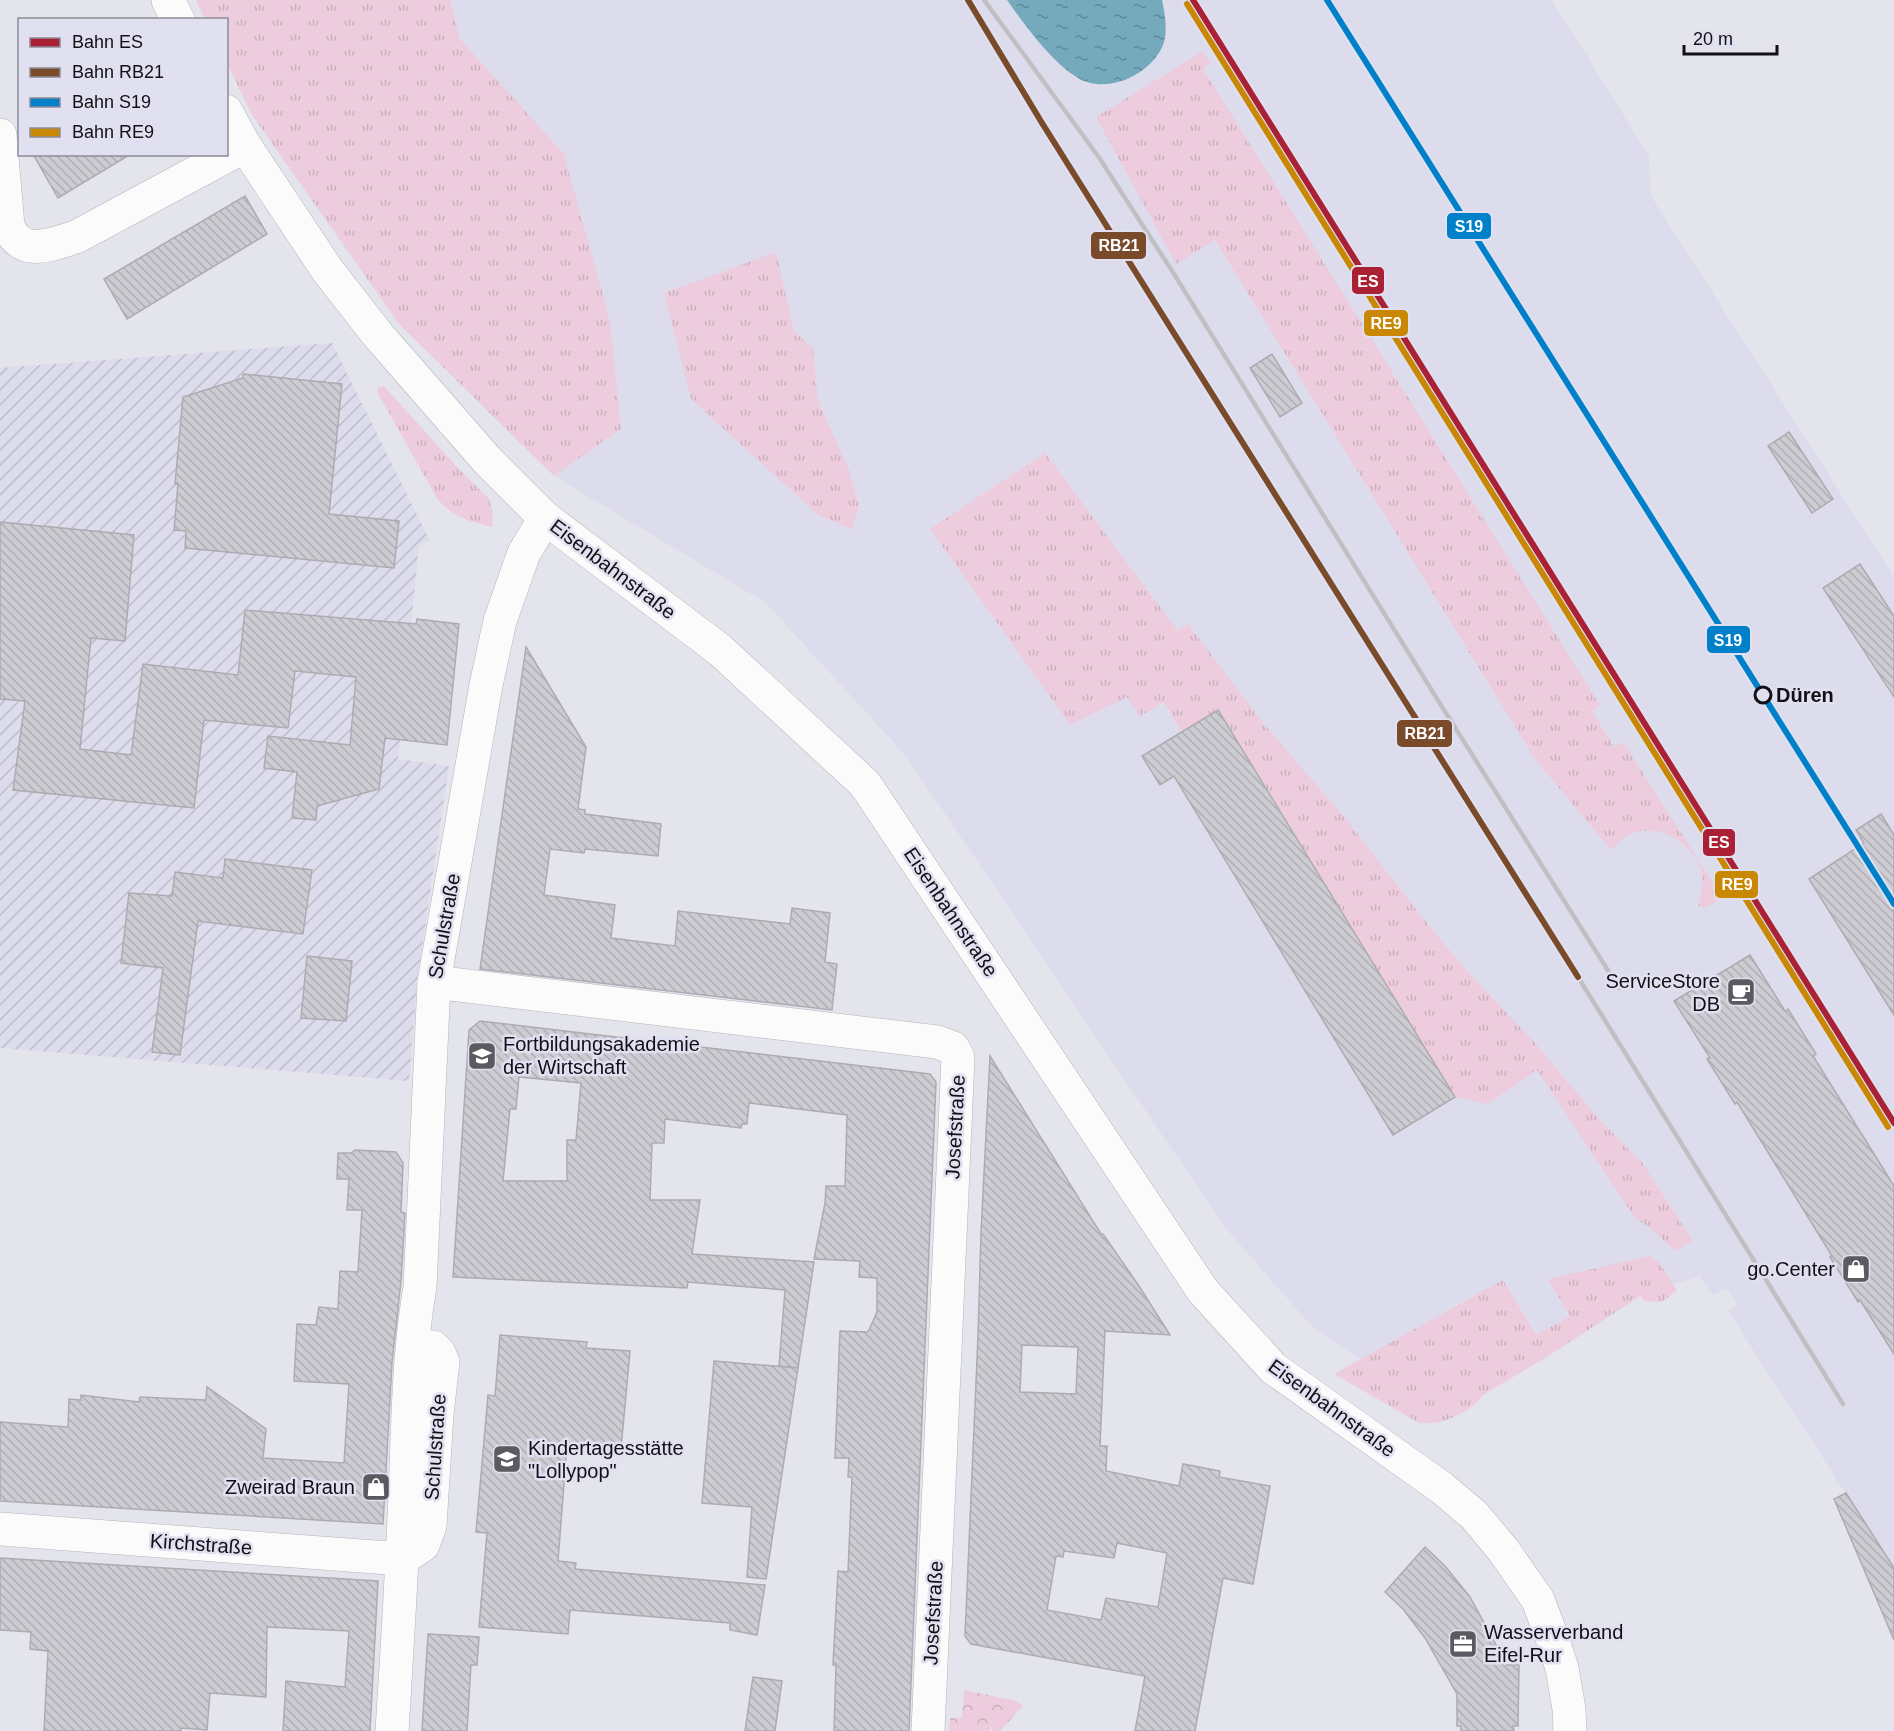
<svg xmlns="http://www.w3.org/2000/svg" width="1894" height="1731" font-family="Helvetica,sans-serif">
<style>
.built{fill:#dddced}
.industrial{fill:url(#industrial-furrows)}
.grass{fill:url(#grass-tufts)}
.park{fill:url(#park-crowns)}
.water{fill:url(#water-ripples)}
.building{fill:url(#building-back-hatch);stroke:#adabb1;stroke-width:1.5;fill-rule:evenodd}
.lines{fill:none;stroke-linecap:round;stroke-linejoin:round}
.minor-casing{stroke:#b4b4ba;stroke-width:34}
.minor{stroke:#fbfbfc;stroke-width:33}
.rail{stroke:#c0c0c2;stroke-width:4.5}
.rail-1-casing{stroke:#e0e0f0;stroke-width:10}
.rail-2-casing{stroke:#e0e0f0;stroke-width:10}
.rail-3-casing{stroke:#e0e0f0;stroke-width:10}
.rail-4-casing{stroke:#e0e0f0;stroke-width:10}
.rail-1{stroke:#aa2135;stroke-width:6}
.rail-2{stroke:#7a4b2a;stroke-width:6}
.rail-3{stroke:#0080c8;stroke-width:6}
.rail-4{stroke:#c98804;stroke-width:6}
.stop-dot{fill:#e0e0f0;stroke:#101015;stroke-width:3}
.labels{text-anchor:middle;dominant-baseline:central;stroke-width:5;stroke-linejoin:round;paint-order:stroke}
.street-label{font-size:20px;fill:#101015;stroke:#e0e0f0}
.stop-label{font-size:20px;font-weight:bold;fill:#101015;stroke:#e0e0f0;text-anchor:start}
.poi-label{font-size:20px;fill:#101015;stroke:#e0e0f0;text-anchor:end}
.line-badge{stroke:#e0e0f0;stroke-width:2}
.badge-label{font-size:16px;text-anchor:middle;font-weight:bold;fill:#fff}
</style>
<defs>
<pattern id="industrial-furrows" width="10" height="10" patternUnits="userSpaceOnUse" patternTransform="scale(1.5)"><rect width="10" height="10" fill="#dddced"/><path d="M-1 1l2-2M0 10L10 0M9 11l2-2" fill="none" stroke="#bdbcca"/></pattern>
<pattern id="grass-tufts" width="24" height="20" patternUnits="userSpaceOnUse" patternTransform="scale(1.5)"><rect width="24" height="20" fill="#edcddd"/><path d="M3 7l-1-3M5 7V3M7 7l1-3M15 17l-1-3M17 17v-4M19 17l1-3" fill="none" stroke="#caafbd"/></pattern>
<pattern id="park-crowns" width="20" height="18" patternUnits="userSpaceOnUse" patternTransform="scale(1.5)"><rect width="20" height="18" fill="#edcddd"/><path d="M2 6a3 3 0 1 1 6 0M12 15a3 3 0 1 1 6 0" fill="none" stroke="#caafbd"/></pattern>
<pattern id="water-ripples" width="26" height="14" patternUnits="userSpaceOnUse" patternTransform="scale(1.5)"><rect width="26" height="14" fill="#75aabc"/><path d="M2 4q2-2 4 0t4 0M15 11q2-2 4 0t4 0" fill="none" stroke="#5f8998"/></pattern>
<pattern id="building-back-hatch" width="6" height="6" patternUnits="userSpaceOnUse" patternTransform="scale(1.5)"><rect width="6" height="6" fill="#ceccd3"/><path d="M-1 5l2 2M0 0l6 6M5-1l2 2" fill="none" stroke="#b0aeb4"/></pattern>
</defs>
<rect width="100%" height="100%" fill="#e4e4ec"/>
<path class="built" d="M 196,0 L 1552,0 L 1649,156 L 1651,196 L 1894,577 L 1894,1568 L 1728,1311 L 1737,1305 L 1726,1287 L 1714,1295 L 1700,1276 L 1642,1295 L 1419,1399 L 1313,1328 L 1223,1225 L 906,756 L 766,603 L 554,476 L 399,324 L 252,115 L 227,63 L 226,20 L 205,19 Z"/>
<path class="industrial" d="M 332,343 L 430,541 L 419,545 L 398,759 L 449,766 L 417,981 L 409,1081 L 0,1048 L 0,368 Z"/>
<g class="grass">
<path d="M 196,0 L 450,0 L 460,39 L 564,154 L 610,321 L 621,429 L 554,476 L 399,324 L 252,115 L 227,63 L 226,20 L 205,19 Z"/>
<path d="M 1203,51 L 1211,63 L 1203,69 L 1600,705 L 1592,711 L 1614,747 L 1623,742 L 1722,897 L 1708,907 L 1698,906 C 1701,896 1704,884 1702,874 C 1697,848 1668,828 1642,831 C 1630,832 1619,842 1611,850 L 1537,762 L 1215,240 L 1176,264 L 1096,117 Z"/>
<path d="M 776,252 L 794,331 L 813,348 L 818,401 L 847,465 L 859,506 L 852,529 L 818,515 L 691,399 L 664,293 Z"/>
<path d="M 384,386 L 458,468 L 489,499 L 493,513 L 492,527 C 469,521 455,518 438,500 L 377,392 L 378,387 Z"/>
<path d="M 1045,453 L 1178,631 L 1188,624 L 1263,723 L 1345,818 L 1429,926 L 1468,972 L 1535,1043 L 1600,1120 L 1643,1164 L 1693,1241 L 1675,1251 L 1653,1230 L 1635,1218 L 1537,1070 L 1488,1104 L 1455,1097 L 1182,733 L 1164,702 L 1140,716 L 1127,697 L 1070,725 L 930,529 Z"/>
<path d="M 1650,1256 L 1659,1262 L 1677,1290 L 1662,1302 L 1644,1301 L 1640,1296 L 1550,1355 L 1483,1395 C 1470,1413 1441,1426 1419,1423 L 1334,1374 L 1503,1280 L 1536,1335 L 1570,1316 L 1548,1279 Z"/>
</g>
<path class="park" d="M 964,1690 L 1017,1701 L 1023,1706 L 1000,1731 L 994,1731 L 991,1728 L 989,1731 L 949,1731 L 950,1718 L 962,1718 Z"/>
<path class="water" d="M 1007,0 L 1162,0 C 1165,14 1168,32 1163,45 C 1151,75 1106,95 1078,78 C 1052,63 1024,24 1007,0 Z"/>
<g class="building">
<path d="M 33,154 L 131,154 L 58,198 Z"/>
<path d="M 245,196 L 267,234 L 127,319 L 104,279 Z"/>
<path d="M 1272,354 L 1302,403 L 1280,417 L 1250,368 Z"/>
<path d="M 243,374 L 342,384 L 329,514 L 399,521 L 394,568 L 185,548 L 186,531 L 174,530 L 178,484 L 175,484 L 183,397 L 243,378 Z"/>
<path d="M 1789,432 L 1833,499 L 1812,513 L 1768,446 Z"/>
<path d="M 0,522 L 134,535 L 125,641 L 91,638 L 80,749 L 131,755 L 143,664 L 238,675 L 245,610 L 416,624 L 417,619 L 459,624 L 447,745 L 385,738 L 379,789 L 317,806 L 316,820 L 292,818 L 297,772 L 264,768 L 268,736 L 350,745 L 356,677 L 295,671 L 288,728 L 204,720 L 194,808 L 13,790 L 25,701 L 0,699 Z"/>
<path d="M 1860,564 L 1894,616 L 1894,697 L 1823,588 Z"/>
<path d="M 526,647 L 586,747 L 578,809 L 585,810 L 585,814 L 661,824 L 658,856 L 585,849 L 584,853 L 550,849 L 544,895 L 615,905 L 611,938 L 675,946 L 678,911 L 790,924 L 792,908 L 830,913 L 825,962 L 837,964 L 832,1010 L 480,969 Z"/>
<path d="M 1218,710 L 1455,1097 L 1393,1135 L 1174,776 L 1160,785 L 1142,756 Z"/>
<path d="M 1881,814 L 1894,835 L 1894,1015 L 1809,879 L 1864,843 L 1856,830 Z"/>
<path d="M 225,859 L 312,870 L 303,934 L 198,921 L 180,1055 L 152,1052 L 163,968 L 121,963 L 129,893 L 172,896 L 175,872 L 223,878 Z"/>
<path d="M 1750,955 L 1785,1011 L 1788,1009 L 1816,1054 L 1813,1056 L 1894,1186 L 1894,1354 L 1860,1300 L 1858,1302 L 1830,1257 L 1832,1256 L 1737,1102 L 1735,1104 L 1707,1059 L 1710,1058 L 1674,1001 Z"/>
<path d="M 307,956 L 352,961 L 346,1021 L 301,1018 Z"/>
<path d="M 480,1021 L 930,1074 L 936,1082 L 909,1731 L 834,1731 L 836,1665 L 833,1665 L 838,1571 L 848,1572 L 852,1477 L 848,1477 L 849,1458 L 835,1458 L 840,1331 L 868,1332 L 877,1312 L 877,1278 L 859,1277 L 860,1261 L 814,1259 L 825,1203 L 826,1186 L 845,1186 L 847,1115 L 749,1103 L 747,1124 L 742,1124 L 741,1128 L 665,1119 L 664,1143 L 652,1143 L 650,1200 L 700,1200 L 692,1254 L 814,1262 L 798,1368 L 779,1366 L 785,1290 L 688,1282 L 687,1288 L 453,1277 L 469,1030 ZM 519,1077 L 581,1083 L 576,1140 L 567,1140 L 567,1181 L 503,1181 L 510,1109 L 516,1109 Z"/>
<path d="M 990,1056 L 1101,1234 L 1103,1234 L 1139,1286 L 1170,1335 L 1105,1331 L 1100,1446 L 1107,1446 L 1106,1471 L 1179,1486 L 1183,1464 L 1220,1471 L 1219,1477 L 1270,1486 L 1253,1584 L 1223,1578 L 1195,1731 L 1135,1731 L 1145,1676 L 971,1644 L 965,1636 L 978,1336 L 981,1233 ZM 1022,1345 L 1078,1347 L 1076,1394 L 1020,1392 ZM 1117,1543 L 1167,1553 L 1158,1607 L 1106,1598 L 1101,1620 L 1047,1610 L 1056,1556 L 1063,1557 L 1064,1551 L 1114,1558 Z"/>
<path d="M 355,1150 L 396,1152 L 403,1163 L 401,1212 L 405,1213 L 401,1281 L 392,1363 L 383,1524 L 0,1501 L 0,1422 L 68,1427 L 69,1399 L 81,1400 L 81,1395 L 139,1402 L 140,1397 L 206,1400 L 207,1387 L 266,1429 L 263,1458 L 344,1463 L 349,1384 L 294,1381 L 297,1324 L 316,1325 L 319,1307 L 338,1309 L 340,1271 L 358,1272 L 362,1210 L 347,1210 L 349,1179 L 337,1179 L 338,1153 L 351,1153 Z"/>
<path d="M 500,1335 L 587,1342 L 586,1348 L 630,1351 L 621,1449 L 567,1445 L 558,1561 L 576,1563 L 575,1569 L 765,1585 L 757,1635 L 730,1630 L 730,1623 L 570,1610 L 568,1634 L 479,1627 L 487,1533 L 476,1532 L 488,1395 L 495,1396 Z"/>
<path d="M 714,1361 L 798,1368 L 766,1579 L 747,1577 L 752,1507 L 702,1503 Z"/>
<path d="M 1846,1493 L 1894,1568 L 1894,1640 L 1834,1499 Z"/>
<path d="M 1425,1547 L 1445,1566 L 1470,1597 L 1507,1665 L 1519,1665 L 1518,1726 L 1513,1726 L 1514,1731 L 1461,1731 L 1461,1726 L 1457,1726 L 1457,1694 L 1425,1638 L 1403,1609 L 1385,1592 Z"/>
<path d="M 0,1558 L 378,1581 L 370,1731 L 283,1731 L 286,1681 L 345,1687 L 349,1631 L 267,1627 L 266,1697 L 210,1693 L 207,1730 L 181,1728 L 181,1731 L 44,1731 L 48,1651 L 30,1649 L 31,1632 L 0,1630 Z"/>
<path d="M 428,1634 L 479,1637 L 477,1665 L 471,1665 L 467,1731 L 422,1731 Z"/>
<path d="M 753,1677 L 782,1681 L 775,1731 L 745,1731 Z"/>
</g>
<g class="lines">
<g class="minor-casing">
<g id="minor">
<path d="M 168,0 L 178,20"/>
<path d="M 226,111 L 245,146 L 328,271 L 378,335 L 487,460 L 545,518 L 720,650 L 865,784 L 1203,1291 L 1273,1368 L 1442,1488 L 1474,1515 L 1504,1551 L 1538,1600 L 1550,1632 L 1562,1668 L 1569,1709 L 1570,1731"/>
<path d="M 0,135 L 8,226 C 22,258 49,245 76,237 L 245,146"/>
<path d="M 434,982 L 937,1042 L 953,1048 L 958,1058 L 928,1731"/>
<path d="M 0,1529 L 402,1559"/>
<path d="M 402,1559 L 423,1545 L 430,1526 L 437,1414 L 443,1362 L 439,1353 L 433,1347 L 413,1346"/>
<path d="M 392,1731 C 397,1652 402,1572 405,1493 C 408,1424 408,1355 420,1287 L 434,982 L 486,685 L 500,621 L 524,553 L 545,518"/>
</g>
</g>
<use href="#minor" class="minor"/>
<g class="rail">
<path d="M 984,0 L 1098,156 L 1174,274 L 1439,702 L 1619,988"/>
<path d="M 1578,977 L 1843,1404"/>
</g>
<g class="rail-1-casing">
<path id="rail-1" d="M 1193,0 L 1894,1123"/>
</g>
<g class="rail-2-casing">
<path id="rail-2" d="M 968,0 L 1042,123 L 1578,977"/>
</g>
<g class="rail-3-casing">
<path id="rail-3" d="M 1327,0 L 1894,904"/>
</g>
<g class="rail-4-casing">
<path id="rail-4" d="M 1187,4 L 1888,1127"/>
</g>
<use href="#rail-1" class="rail-1"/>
<use href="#rail-2" class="rail-2"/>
<use href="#rail-3" class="rail-3"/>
<use href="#rail-4" class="rail-4"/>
</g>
<defs>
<g id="cafe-square" transform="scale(1.5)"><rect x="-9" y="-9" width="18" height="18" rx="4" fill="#5a5a60" stroke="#e0e0f0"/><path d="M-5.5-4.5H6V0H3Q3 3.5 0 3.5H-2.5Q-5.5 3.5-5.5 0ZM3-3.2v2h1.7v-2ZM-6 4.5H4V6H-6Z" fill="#fff"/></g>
<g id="school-square" transform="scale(1.5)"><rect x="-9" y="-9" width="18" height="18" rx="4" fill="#5a5a60" stroke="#e0e0f0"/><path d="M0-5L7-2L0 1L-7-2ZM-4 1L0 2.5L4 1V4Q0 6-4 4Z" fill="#fff"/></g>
<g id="shop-square" transform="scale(1.5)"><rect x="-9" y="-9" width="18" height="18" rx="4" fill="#5a5a60" stroke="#e0e0f0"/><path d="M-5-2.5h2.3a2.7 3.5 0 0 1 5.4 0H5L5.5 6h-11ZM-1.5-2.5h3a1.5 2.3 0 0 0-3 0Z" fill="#fff"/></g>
<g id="office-square" transform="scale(1.5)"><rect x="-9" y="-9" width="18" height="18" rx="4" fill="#5a5a60" stroke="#e0e0f0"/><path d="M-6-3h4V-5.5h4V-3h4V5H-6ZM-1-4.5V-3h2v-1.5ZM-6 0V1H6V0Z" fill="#fff"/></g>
</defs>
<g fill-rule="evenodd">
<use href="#cafe-square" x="1741" y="992"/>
<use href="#school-square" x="482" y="1056"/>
<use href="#shop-square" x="1856" y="1269"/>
<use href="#school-square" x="507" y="1459"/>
<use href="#shop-square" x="376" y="1487"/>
<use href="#office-square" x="1463" y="1644"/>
</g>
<circle class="stop-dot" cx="1763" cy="695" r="8"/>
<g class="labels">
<g class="street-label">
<text transform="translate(613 569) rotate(37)">Eisenbahnstraße</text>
<text transform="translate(951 912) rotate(56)">Eisenbahnstraße</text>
<text transform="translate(444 926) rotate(-80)">Schulstraße</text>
<text transform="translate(955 1127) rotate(-87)">Josefstraße</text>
<text transform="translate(1332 1408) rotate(36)">Eisenbahnstraße</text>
<text transform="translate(435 1447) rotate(-86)">Schulstraße</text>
<text transform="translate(201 1544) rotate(4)">Kirchstraße</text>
<text transform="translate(933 1613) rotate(-87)">Josefstraße</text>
</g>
<g class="stop-label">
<text x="1776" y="695">Düren</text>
</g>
<g class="poi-label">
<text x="1720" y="981">ServiceStore<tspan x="1720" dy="23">DB</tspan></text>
<text x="503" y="1044" text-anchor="start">Fortbildungsakademie<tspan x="503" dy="23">der Wirtschaft</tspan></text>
<text x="1835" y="1269">go.Center</text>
<text x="528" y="1448" text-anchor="start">Kindertagesstätte<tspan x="528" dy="23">"Lollypop"</tspan></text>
<text x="355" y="1487">Zweirad Braun</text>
<text x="1484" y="1632" text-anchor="start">Wasserverband<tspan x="1484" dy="23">Eifel-Rur</tspan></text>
</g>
</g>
<g class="line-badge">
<rect x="1446" y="212" width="46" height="28" rx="6" fill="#0080c8"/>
<rect x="1090" y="231" width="57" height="29" rx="6" fill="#7a4b2a"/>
<rect x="1351" y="266" width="34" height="29" rx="6" fill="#aa2135"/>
<rect x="1363" y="309" width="46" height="28" rx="6" fill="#c98804"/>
<rect x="1706" y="625" width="45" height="29" rx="6" fill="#0080c8"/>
<rect x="1396" y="719" width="57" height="29" rx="6" fill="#7a4b2a"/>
<rect x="1702" y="828" width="34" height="29" rx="6" fill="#aa2135"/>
<rect x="1714" y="870" width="45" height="29" rx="6" fill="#c98804"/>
</g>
<g class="badge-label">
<text x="1469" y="232">S19</text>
<text x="1119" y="251">RB21</text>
<text x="1368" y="287">ES</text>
<text x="1386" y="329">RE9</text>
<text x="1728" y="646">S19</text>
<text x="1425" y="739">RB21</text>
<text x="1719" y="848">ES</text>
<text x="1737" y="890">RE9</text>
</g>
<rect x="18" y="18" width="210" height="138" fill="#e0e0f0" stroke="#8d8d98" stroke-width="1.5"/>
<rect x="30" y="38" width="30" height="9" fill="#aa2135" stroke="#8d8d98" stroke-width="1.5"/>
<text x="72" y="48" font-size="18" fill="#101015">Bahn ES</text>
<rect x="30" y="68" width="30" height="9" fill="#7a4b2a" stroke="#8d8d98" stroke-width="1.5"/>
<text x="72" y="78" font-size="18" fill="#101015">Bahn RB21</text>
<rect x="30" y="98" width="30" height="9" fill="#0080c8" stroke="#8d8d98" stroke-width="1.5"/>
<text x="72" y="108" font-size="18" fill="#101015">Bahn S19</text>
<rect x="30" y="128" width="30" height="9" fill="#c98804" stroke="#8d8d98" stroke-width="1.5"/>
<text x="72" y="138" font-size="18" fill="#101015">Bahn RE9</text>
<path d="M1684 45v9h93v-9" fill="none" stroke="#101015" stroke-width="3"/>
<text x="1693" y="45" font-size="18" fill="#101015" stroke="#e0e0f0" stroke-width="4.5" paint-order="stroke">20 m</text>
</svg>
